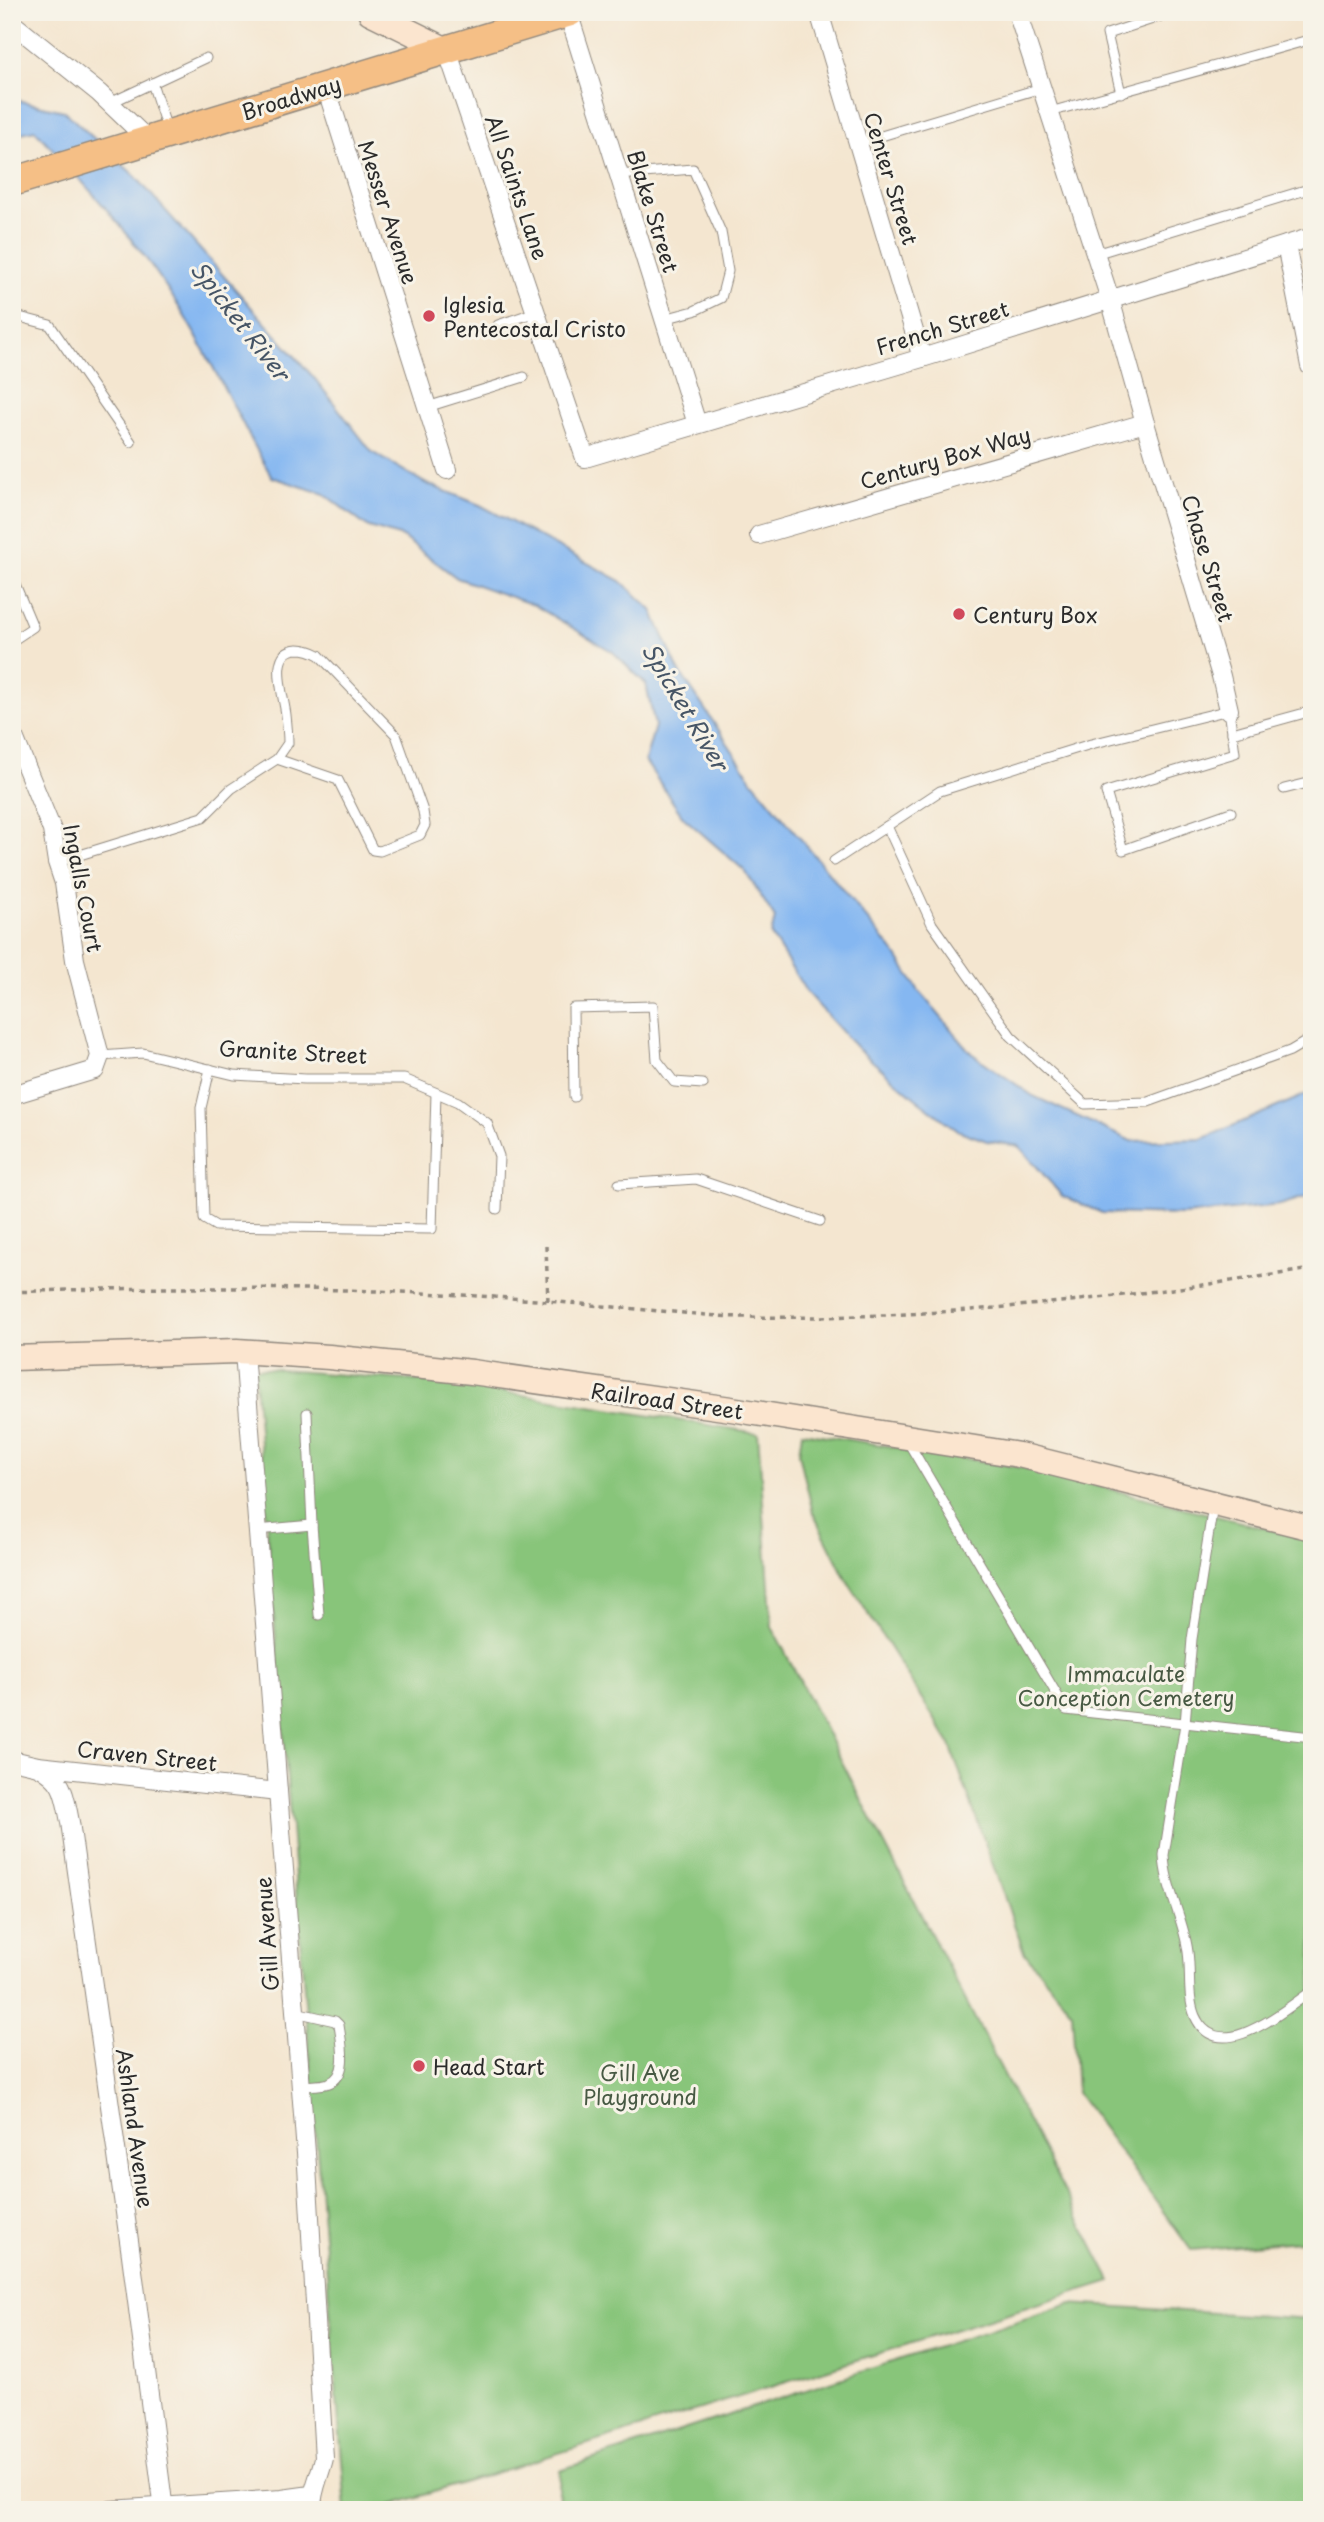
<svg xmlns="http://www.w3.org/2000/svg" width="1324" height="2522" font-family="'Playpen Sans',sans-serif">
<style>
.green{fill:#88c57a;stroke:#5a7852;stroke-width:2}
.water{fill:#85b7f1;stroke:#58718e;stroke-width:2}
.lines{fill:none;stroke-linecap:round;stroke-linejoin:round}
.lane-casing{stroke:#90887e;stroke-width:11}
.street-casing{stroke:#90887e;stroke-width:20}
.secondary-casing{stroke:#90887e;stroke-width:27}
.primary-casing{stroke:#90887e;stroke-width:31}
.path{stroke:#90887e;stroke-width:3.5;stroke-dasharray:5 5;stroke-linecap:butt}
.lane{stroke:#fff;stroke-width:9}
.street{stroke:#fff;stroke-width:18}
.secondary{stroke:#fbe5cf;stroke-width:24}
.primary{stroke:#f5bf86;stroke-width:28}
.poi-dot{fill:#d1495b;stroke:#f7f3e8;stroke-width:2.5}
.labels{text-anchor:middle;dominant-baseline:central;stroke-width:6;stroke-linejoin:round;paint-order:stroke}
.street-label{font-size:21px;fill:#2b2b2b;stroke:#f7f3e8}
.poi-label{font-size:21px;fill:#2b2b2b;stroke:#f7f3e8;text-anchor:start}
.park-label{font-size:21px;fill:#475943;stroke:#f7f3e8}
.water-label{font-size:23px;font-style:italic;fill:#465566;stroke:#f7f3e8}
</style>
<rect width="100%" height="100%" fill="#f7f3e8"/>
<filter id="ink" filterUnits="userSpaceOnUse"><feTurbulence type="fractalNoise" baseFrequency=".0143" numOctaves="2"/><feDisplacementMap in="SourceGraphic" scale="14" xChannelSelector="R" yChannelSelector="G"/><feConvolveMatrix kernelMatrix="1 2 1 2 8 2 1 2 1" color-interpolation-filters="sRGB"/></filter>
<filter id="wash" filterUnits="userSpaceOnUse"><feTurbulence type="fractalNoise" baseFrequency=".00686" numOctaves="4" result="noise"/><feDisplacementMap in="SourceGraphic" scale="28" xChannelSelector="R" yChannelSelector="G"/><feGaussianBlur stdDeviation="1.57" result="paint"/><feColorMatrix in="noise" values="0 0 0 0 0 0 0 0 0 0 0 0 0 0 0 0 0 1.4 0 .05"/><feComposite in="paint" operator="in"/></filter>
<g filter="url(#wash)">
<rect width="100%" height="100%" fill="#f4e6d0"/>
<g class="green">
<path d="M 254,1368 L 447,1383 L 758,1433 L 772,1627 L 1111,2281 L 376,2510 L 346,2510 Z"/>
<path d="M 802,1432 L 1030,1469 L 1312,1540 L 1312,2240 L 1191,2250 L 1077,2093 L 1072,2012 L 1024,1952 L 949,1742 L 845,1577 L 813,1513 L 799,1453 Z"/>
<path d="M 1070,2304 L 1312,2319 L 1312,2510 L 558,2510 L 560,2470 Z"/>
</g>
<path class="water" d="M 12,99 L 64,111 L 135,176 L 315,379 L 372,452 L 425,483 L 480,505 L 621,581 L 652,610 L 678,669 L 752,780 L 895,953 L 919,991 L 971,1053 L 1033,1096 L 1131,1141 L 1202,1139 L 1312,1092 L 1312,1195 L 1280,1205 L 1183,1215 L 1102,1213 L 1062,1196 L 1019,1146 L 987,1141 L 957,1130 L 915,1098 L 857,1048 L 807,993 L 771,935 L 775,918 L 745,871 L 683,817 L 645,761 L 655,726 L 646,684 L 613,652 L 534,605 L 457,578 L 402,537 L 366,526 L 324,494 L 272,477 C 232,408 200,333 153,268 C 118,219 76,175 35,130 L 12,135 Z"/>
</g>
<g filter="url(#ink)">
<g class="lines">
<g class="lane-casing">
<g id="lane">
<path d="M 152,83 L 167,129"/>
<path d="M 1121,93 L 1107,34 L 1162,16"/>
<path d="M 110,103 L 206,58"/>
<path d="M 1050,112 L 1312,39"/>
<path d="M 858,143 L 1041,88"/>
<path d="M 619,175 L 693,169 L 721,232 L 728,271 L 721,298 L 694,311 L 664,319"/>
<path d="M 1095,254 L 1312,188"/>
<path d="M 12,315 L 50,325 L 131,442"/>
<path d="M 498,325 L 536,312"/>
<path d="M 427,407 L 524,377"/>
<path d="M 12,577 L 33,627 L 12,641"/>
<path d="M 1232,733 L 1312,711"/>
<path d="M 1284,789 L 1312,782"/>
<path d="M 887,826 L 932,924 L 1011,1036 L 1085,1104 L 1148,1102 L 1290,1051 L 1312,1038"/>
<path d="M 834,861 L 940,791 L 1091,744 L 1229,710 L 1235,753 L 1106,792 L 1123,850 L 1231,812"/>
<path d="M 57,862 L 203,817 L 231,789 L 277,759 L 288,743 C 288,734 287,724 286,715 C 284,696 267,650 298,649 C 307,649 312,651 319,655 L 396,735 L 423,811 L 425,825 L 420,835 L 380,851 L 373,850 L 338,780 L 277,759"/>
<path d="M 100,1056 L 143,1053 L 234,1075 L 305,1079 L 404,1079 L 458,1102 L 487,1123 L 499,1156 L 497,1209"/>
<path d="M 210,1069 L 201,1108 L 204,1219 L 216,1226 L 432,1229 L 436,1093"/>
<path d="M 574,1097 L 573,1008 L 653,1006 L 657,1060 L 674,1082 L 703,1084"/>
<path d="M 619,1184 L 696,1179 L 820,1221"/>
<path d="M 908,1442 L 1066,1710 L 1312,1737"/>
<path d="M 1213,1506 L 1192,1639 L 1185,1724 L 1164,1855 C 1165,1888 1184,1919 1188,1952 C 1191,1973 1187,1997 1195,2016 C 1218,2068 1285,2009 1312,1991"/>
<path d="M 312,1525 L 319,1615"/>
<path d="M 257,1530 L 312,1525 L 307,1413"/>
<path d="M 295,2012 L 335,2021 L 339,2025 C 341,2041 350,2075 329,2083 C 321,2086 309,2085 300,2086"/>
</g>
</g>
<g class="street-casing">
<g id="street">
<path d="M 568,12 L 697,424"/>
<path d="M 819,12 L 922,358"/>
<path d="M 1017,12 L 1110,299 L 1145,423 L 1221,676 L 1229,710"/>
<path d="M 12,23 L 99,93 L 148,140"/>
<path d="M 447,50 L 585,458 L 922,358 L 1312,237"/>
<path d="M 326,87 L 447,470"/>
<path d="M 1286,245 L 1310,366"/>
<path d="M 759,535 L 1145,423"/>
<path d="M 12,732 L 52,830 L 57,862 L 64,883 L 75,960 L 100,1056 L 95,1070 L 12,1095"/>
<path d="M 244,1352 L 307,2166 L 324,2458 C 320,2476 311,2492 312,2510"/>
<path d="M 12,1760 L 38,1766 L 278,1792"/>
<path d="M 38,1766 C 65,1781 64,1793 70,1822 L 131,2255 L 164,2510"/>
<path d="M 110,2510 L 282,2499 L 311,2495"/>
</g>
</g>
<g class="secondary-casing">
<g id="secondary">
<path d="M 370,12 L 447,50"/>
<path d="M 12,1358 L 237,1351 L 329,1357 L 472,1372 L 731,1409 L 1019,1455 L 1312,1528"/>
</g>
</g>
<g class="primary-casing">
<path id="primary" d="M 12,182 L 570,12"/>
</g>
<g class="path">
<path d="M 546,1246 L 548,1302"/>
<path d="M 12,1292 C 178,1285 344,1287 510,1298 C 564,1302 619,1308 673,1312 C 697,1314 721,1317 745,1317 C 935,1320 1124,1298 1312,1269"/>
</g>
<use href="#lane" class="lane"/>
<use href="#street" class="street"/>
<use href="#secondary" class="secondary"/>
<use href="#primary" class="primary"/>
</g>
</g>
<g class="poi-dot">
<circle cx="429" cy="316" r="7"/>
<circle cx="959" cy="614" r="7"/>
<circle cx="419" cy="2066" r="7"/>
</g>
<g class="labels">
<g class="street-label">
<text transform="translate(291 97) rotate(-17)">Broadway</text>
<text transform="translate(892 178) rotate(73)">Center Street</text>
<text transform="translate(518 187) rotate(71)">All Saints Lane</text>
<text transform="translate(654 211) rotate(73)">Blake Street</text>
<text transform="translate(389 212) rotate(72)">Messer Avenue</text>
<text transform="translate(942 327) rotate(-17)">French Street</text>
<text transform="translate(945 457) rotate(-16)">Century Box Way</text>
<text transform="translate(1209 558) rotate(73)">Chase Street</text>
<text transform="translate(84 888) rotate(79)">Ingalls Court</text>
<text transform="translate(293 1051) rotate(3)">Granite Street</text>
<text transform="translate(667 1400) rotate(8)">Railroad Street</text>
<text transform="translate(147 1755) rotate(6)">Craven Street</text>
<text transform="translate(266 1934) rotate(-94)">Gill Avenue</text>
<text transform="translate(136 2128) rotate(82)">Ashland Avenue</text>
</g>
<g class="poi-label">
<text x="443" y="304">Iglesia<tspan x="443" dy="24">Pentecostal Cristo</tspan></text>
<text x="973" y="614">Century Box</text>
<text x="433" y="2066">Head Start</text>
</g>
<g class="park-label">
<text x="1126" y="1673">Immaculate<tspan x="1126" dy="24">Conception Cemetery</tspan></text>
<text x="640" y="2072">Gill Ave<tspan x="640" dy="24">Playground</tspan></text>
</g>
<g class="water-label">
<text transform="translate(241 320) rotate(52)">Spicket River</text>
<text transform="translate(686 706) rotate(59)">Spicket River</text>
</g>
</g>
<rect width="1324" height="2522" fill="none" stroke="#f7f3e8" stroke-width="42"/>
</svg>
